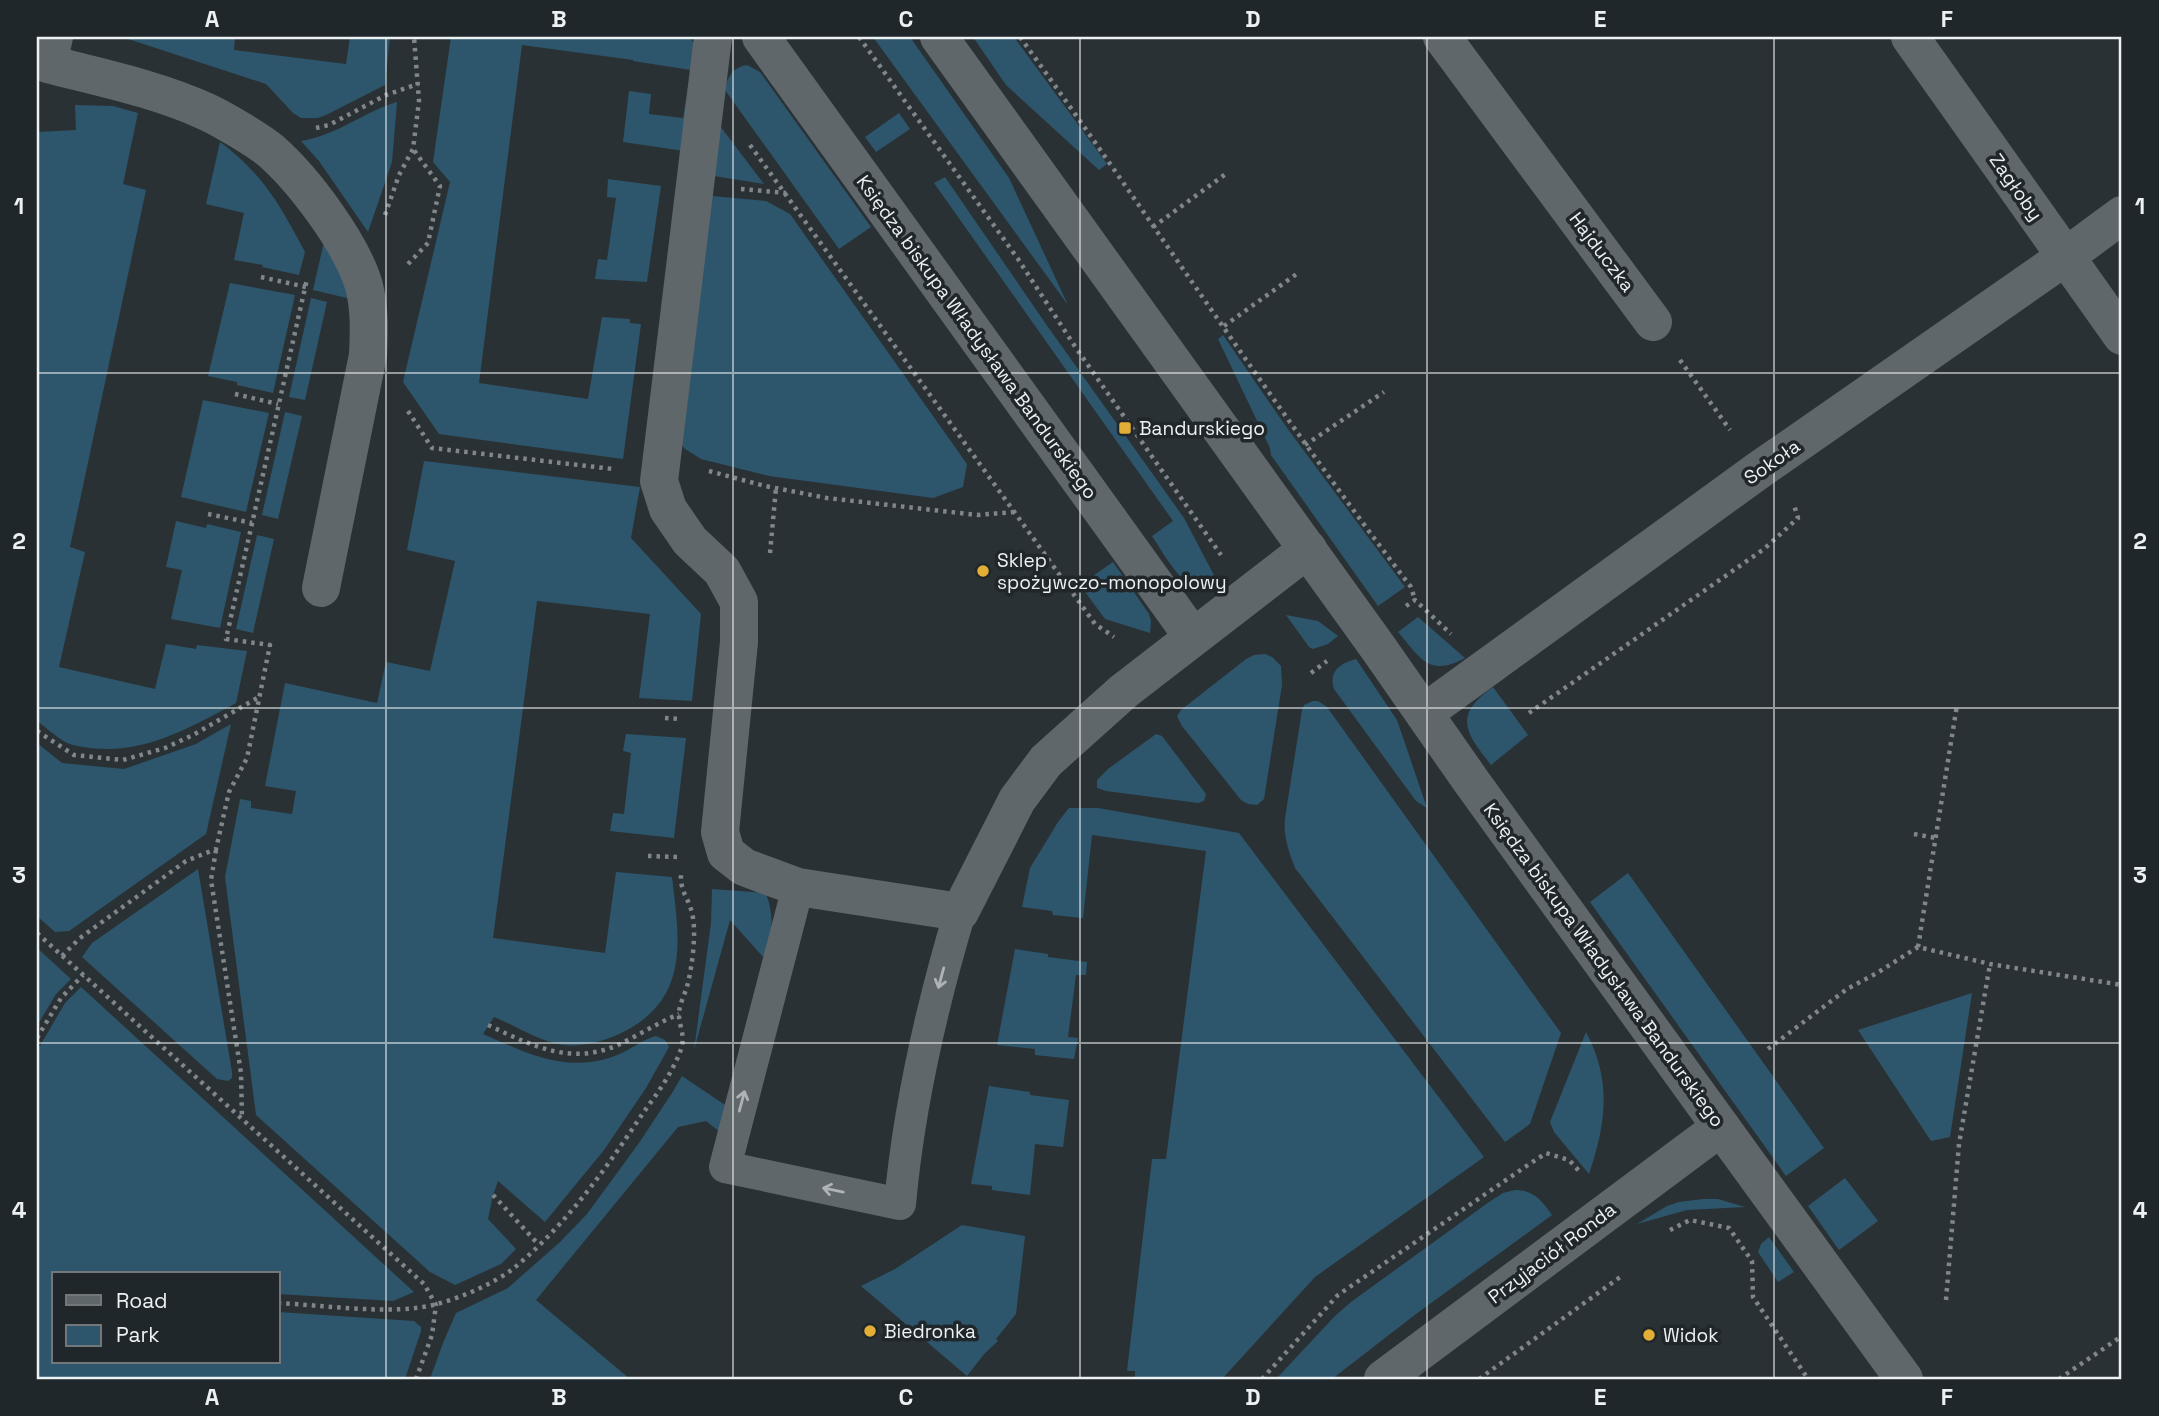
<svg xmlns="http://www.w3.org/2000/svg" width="2159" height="1416" font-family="'Space Grotesk',sans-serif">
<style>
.green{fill:#2d566c}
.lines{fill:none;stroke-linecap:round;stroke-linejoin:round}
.path{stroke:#808689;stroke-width:4.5;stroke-dasharray:3.5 5;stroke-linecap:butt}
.service{stroke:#5f676b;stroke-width:32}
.minor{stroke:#5f676b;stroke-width:38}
.tertiary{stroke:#5f676b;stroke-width:38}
.oneway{stroke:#adb3b6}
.grid{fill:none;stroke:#ecf1f3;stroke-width:2;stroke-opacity:0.55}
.poi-dot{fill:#e3ae35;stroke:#20272a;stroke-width:2.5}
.labels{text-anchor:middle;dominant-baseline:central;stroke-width:7;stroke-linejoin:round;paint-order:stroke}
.street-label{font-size:19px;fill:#ecf1f3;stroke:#20272a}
.poi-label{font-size:19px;fill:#ecf1f3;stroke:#20272a;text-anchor:start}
.neatline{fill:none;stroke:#ecf1f3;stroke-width:2.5}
.grid-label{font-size:23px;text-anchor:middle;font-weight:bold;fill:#ecf1f3}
</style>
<rect width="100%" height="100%" fill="#2a3134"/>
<g class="green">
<path d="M 122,37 L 235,37 L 234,50 L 346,64 L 350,37 L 390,37 L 385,85 L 326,115 L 318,118 L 301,118 L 293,113 L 266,84 Z"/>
<path d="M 451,37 L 690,37 L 694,44 L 684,151 L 623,142 L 629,91 L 651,94 L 649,114 L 683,118 L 691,70 L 633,61 L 633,60 L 522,45 L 479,383 L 588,399 L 602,317 L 630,319 L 630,323 L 641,324 L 623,459 L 439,434 L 403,382 L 450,182 L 433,162 Z"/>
<path d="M 873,37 L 910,37 L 1009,178 L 1068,305 Z"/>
<path d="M 973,37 L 1014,37 L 1107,164 L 1099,170 L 1006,85 Z"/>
<path d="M 747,65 L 760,72 L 871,227 L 839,249 L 725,90 C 727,77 733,67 747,65 Z"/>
<path d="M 397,102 L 392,162 L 368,232 L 319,161 L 301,141 C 338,135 363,112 397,102 Z"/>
<path d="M 75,105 L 113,106 L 138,113 L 123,184 L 146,190 L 70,547 L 85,552 L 59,667 L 155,689 L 166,644 L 196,649 L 197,645 L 247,651 L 236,703 C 184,731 134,760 73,745 C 61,742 47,728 37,721 L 37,132 L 76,130 Z"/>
<path d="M 899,113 L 910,129 L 876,152 L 865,137 Z"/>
<path d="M 720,126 L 764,184 L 714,176 Z"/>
<path d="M 220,142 C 263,174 280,205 305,252 L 299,275 L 262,267 L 263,265 L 234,260 L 244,213 L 206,204 Z"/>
<path d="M 945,177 L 1048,327 L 1184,518 L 1217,581 C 1209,585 1198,588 1190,584 C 1177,578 1160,548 1152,536 L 1173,521 L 934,183 Z"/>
<path d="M 608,179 L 661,186 L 647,282 L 595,279 L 598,259 L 607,260 L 616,198 L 607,197 Z"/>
<path d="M 712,196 L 766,201 L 790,214 L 967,464 L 963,487 L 933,498 L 769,476 L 701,459 L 685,449 L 682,445 Z"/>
<path d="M 326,233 L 368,303 L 313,290 Z"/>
<path d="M 230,283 L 295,295 L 273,393 L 237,385 L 237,382 L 208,376 Z"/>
<path d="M 311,298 L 327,302 L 305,400 L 289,397 Z"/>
<path d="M 1223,335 L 1287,428 L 1405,587 L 1378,606 L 1271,455 L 1270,448 L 1218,339 Z"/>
<path d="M 203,400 L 269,413 L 246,512 L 181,497 Z"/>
<path d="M 285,412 L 302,416 L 278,519 L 262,515 Z"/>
<path d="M 424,461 L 640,487 L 631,538 L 701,614 L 692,701 L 639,698 L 650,614 L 537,601 L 493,938 L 605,953 L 616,872 L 672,877 C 680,943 690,1002 617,1035 C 599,1043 573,1049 554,1043 C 534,1038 514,1025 494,1017 L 483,1034 C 526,1053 564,1073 612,1057 C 628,1052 641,1040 656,1036 L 665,1040 L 669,1047 L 646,1088 L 604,1150 L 545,1222 L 498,1181 L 493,1195 L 488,1219 L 516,1249 L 501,1264 L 455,1285 L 430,1272 L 256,1115 L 225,877 L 240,799 L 251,801 L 251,808 L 292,814 L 296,791 L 265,786 L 285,683 L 377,703 L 386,662 L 430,671 L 455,561 L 407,550 Z"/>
<path d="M 176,521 L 206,528 L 207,524 L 241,532 L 220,628 L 171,619 L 182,570 L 166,567 Z"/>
<path d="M 257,535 L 274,539 L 253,633 L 236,629 Z"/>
<path d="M 1113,562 L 1149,614 L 1151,621 L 1150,633 L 1105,619 L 1080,585 Z"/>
<path d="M 1286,615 L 1318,621 L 1338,636 L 1328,644 L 1313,649 L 1309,647 Z"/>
<path d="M 1418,617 L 1465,658 C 1428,678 1420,657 1398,632 Z"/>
<path d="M 1265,654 L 1272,657 L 1281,666 L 1282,685 L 1264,799 L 1257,805 L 1248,804 L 1241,800 L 1182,726 L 1177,716 L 1181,710 L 1246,659 L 1254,655 Z"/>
<path d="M 1356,659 L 1397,720 L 1427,808 L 1416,801 L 1334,689 C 1328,671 1341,663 1356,659 Z"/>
<path d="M 1493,687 L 1528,735 L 1491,765 C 1466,733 1452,716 1493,687 Z"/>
<path d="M 1313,701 L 1318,701 L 1327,707 L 1561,1033 L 1530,1124 L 1505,1142 L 1295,868 C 1289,852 1283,836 1285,818 L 1302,710 L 1304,705 Z"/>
<path d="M 231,724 L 206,834 L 69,931 L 55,932 L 37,916 L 37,743 L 62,763 L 124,769 L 196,744 Z"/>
<path d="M 626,734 L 686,738 L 674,838 L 610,831 L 613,813 L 624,814 L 631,753 L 623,751 Z"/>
<path d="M 1156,734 L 1162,736 L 1206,794 L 1204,801 L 1198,803 L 1106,791 L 1097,788 L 1097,780 L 1108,769 Z"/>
<path d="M 1069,808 L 1098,808 L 1239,833 L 1484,1157 L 1315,1277 L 1222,1379 L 1135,1379 L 1135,1371 L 1127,1371 L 1152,1159 L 1166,1159 L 1206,851 L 1092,835 L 1083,918 L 1053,915 L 1052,911 L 1022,907 L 1030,868 L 1058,822 Z"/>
<path d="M 198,869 L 232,1072 L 232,1078 L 228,1081 L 217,1079 L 82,957 L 92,943 Z"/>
<path d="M 1628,873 L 1824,1148 L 1786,1176 L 1590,902 Z"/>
<path d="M 712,889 L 766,893 C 775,921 772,931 765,959 L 730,920 L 694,1050 L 711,923 Z"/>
<path d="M 37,948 L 71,979 L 56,994 L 37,1026 Z"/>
<path d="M 1015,949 L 1048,954 L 1048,957 L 1087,962 L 1086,975 L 1076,975 L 1068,1037 L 1078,1038 L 1074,1059 L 1035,1055 L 1035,1049 L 997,1045 Z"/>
<path d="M 81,987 L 414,1292 L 393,1301 L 278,1294 L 278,1274 L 54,1274 L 54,1362 L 278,1362 L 278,1312 L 414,1321 L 421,1327 L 421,1331 L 405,1379 L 37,1379 L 37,1051 L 65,1003 Z"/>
<path d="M 1972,993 L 1950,1137 L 1931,1141 L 1858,1030 Z"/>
<path d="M 1586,1032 C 1612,1081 1606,1123 1589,1174 L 1554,1132 L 1550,1122 Z"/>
<path d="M 682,1076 L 728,1107 L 720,1132 L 706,1121 L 678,1127 L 536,1300 L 630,1379 L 430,1379 L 443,1343 L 456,1313 L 508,1288 L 560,1242 L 587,1214 L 639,1143 L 672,1093 Z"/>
<path d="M 989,1086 L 1030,1092 L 1030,1095 L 1069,1100 L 1063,1147 L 1035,1144 L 1030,1195 L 992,1190 L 992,1186 L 971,1184 Z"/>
<path d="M 1845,1178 L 1878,1221 L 1839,1250 L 1808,1206 Z"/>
<path d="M 1515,1190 C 1534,1190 1542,1201 1552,1215 L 1416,1314 L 1332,1379 L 1276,1379 L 1335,1316 L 1351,1302 L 1489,1202 L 1503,1193 Z"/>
<path d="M 1703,1199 L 1718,1199 L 1745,1207 L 1687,1210 L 1637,1224 L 1667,1206 L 1679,1202 Z"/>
<path d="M 962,1225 L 1025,1236 L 1016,1314 L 996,1339 L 998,1341 L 984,1354 L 967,1376 L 861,1286 L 895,1269 Z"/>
<path d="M 1769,1237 L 1794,1272 L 1778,1282 L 1758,1252 L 1761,1244 Z"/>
</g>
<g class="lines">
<g class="path">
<path d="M 859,37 L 1018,259 L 1076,348 L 1221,555"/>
<path d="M 1020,37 C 1152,219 1274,408 1411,587 L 1415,600"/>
<path d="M 316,128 L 329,125 L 386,95 L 418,84"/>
<path d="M 750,145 L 1095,624 L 1114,637"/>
<path d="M 741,189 L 786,193"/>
<path d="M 385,215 L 399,175 L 413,149 L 419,101 L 414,37"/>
<path d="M 1153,227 L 1227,173"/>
<path d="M 408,264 L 428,243 L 440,186 L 413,149"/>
<path d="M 261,277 L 306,287"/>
<path d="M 1224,326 L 1298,273"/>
<path d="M 1680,360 L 1730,430"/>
<path d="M 235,394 L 278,404"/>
<path d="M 408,411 L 432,448 L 613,469"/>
<path d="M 1305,445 L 1384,392"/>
<path d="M 709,471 L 765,486 L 827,498 L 977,515 L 1014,512"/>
<path d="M 208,514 L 252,523"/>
<path d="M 770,553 L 776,488"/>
<path d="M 1406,606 L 1415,600 L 1451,634"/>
<path d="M 1311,673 L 1327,661"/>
<path d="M 1529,713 L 1764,549 L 1798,518 L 1794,505"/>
<path d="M 665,718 L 682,719"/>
<path d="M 37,731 L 74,755 L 123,760 L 165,748 L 193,735 L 259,697"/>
<path d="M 1914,834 L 1936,838"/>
<path d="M 216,850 L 211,880 L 241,1073 L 242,1119"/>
<path d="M 648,856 L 679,857"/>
<path d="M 37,933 L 424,1284 L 436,1305 L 432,1335 L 416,1379"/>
<path d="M 1918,947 L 1957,705"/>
<path d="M 62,956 L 80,938 L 186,861 L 216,849 L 229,792 L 247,758 L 270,645 L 226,639 L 307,279"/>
<path d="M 488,1025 C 535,1047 575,1068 626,1041 C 644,1032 660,1022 679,1014"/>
<path d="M 37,1038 L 61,998 L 83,975"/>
<path d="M 1768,1049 L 1847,989 L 1877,973 L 1918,947 L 1990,964 L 2122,985"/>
<path d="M 493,1195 L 539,1245"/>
<path d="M 1670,1230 L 1690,1220 L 1729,1228 L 1752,1261 L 1753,1297 L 1808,1379"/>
<path d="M 1946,1300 L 1959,1144 L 1990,964"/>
<path d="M 278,1303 C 323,1305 395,1316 437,1304 C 463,1297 493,1284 514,1268 C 566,1225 606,1169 643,1113 C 657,1094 673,1072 681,1049 C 686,1035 678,1024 679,1012 C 680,1004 684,995 687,987 C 692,967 697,933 692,913 C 688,896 680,893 681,873"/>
<path d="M 1262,1379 L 1338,1295 L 1525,1167 L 1546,1153 L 1569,1160 L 1580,1172"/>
<path d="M 1479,1379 L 1623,1275"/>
<path d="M 2059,1379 L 2122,1336"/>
</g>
<path class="service" d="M 798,887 L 725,1167 L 900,1204 C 909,1104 931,1009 960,912"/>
<g class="minor">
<path d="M 54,37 L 48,64 C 102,78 157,89 207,112 C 222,119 258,140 271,151 C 304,180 352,244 364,286 C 370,310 369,331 368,355 L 321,588"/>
<path d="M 713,37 L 659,481 L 668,509 L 690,541 L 722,571 L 739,602 L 739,642 L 720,832 L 726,853 L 744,867 L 798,887 L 960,912 L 1017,800 L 1046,761 L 1124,691 L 1308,549"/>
<path d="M 761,37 L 1193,637"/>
<path d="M 1442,37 L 1653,322"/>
<path d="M 1910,37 L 2122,336"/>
<path d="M 1424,713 L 1759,470 L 2065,257 L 2122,215"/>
<path d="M 1721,1127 L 1904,1379"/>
</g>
<path class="tertiary" d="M 939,37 L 1379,649 L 1471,781 L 1721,1127 L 1383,1379"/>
</g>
<defs><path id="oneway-shaft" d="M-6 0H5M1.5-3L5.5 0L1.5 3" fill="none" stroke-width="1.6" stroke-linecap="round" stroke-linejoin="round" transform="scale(1.75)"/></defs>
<g class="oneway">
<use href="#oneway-shaft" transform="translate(941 978) rotate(105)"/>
<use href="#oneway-shaft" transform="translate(742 1101) rotate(-75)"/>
<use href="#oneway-shaft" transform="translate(833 1190) rotate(-168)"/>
</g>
<path class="grid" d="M 386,37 L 386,1379M 733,37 L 733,1379M 1080,37 L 1080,1379M 1427,37 L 1427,1379M 1774,37 L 1774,1379M 37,373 L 2122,373M 37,708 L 2122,708M 37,1043 L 2122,1043"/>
<g class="poi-dot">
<rect x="1118" y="421" width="14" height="14" rx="3.5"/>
<circle cx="983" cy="571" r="7"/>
<circle cx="870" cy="1331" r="7"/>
<circle cx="1649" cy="1335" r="7"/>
</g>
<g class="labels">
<g class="street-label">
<text transform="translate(2016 187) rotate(55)">Zagłoby</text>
<text transform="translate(1602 252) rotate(53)">Hajduczka</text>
<text transform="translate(977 337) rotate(54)">Księdza biskupa Władysława Bandurskiego</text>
<text transform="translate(1772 462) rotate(-35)">Sokoła</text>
<text transform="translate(1604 965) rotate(54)">Księdza biskupa Władysława Bandurskiego</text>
<text transform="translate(1552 1253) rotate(-37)">Przyjaciół Ronda</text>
</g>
<g class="poi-label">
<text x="1139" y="428">Bandurskiego</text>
<text x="997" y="560">Sklep<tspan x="997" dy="22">spożywczo-monopolowy</tspan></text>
<text x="884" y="1331">Biedronka</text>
<text x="1663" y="1335">Widok</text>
</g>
</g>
<rect width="2159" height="1416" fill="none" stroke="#20272a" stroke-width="77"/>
<rect x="52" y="1272" width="228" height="91" fill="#20272a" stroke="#72787a" stroke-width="2"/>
<rect x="66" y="1295" width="35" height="10" fill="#5f676b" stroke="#72787a" stroke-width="2"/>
<text x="116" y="1308" font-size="21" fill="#ecf1f3">Road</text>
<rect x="66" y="1325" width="35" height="21" fill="#2d566c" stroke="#72787a" stroke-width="2"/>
<text x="116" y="1342" font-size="21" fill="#ecf1f3">Park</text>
<rect x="38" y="38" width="2082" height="1340" class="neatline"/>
<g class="grid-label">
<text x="212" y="27">A</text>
<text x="559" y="27">B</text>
<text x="906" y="27">C</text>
<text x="1253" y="27">D</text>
<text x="1600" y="27">E</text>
<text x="1947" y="27">F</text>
<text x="19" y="214">1</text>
<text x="2140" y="214">1</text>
<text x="19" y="549">2</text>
<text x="2140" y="549">2</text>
<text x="19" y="883">3</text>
<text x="2140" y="883">3</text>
<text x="19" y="1218">4</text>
<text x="2140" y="1218">4</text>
<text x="212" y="1405">A</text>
<text x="559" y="1405">B</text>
<text x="906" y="1405">C</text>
<text x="1253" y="1405">D</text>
<text x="1600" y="1405">E</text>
<text x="1947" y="1405">F</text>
</g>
</svg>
